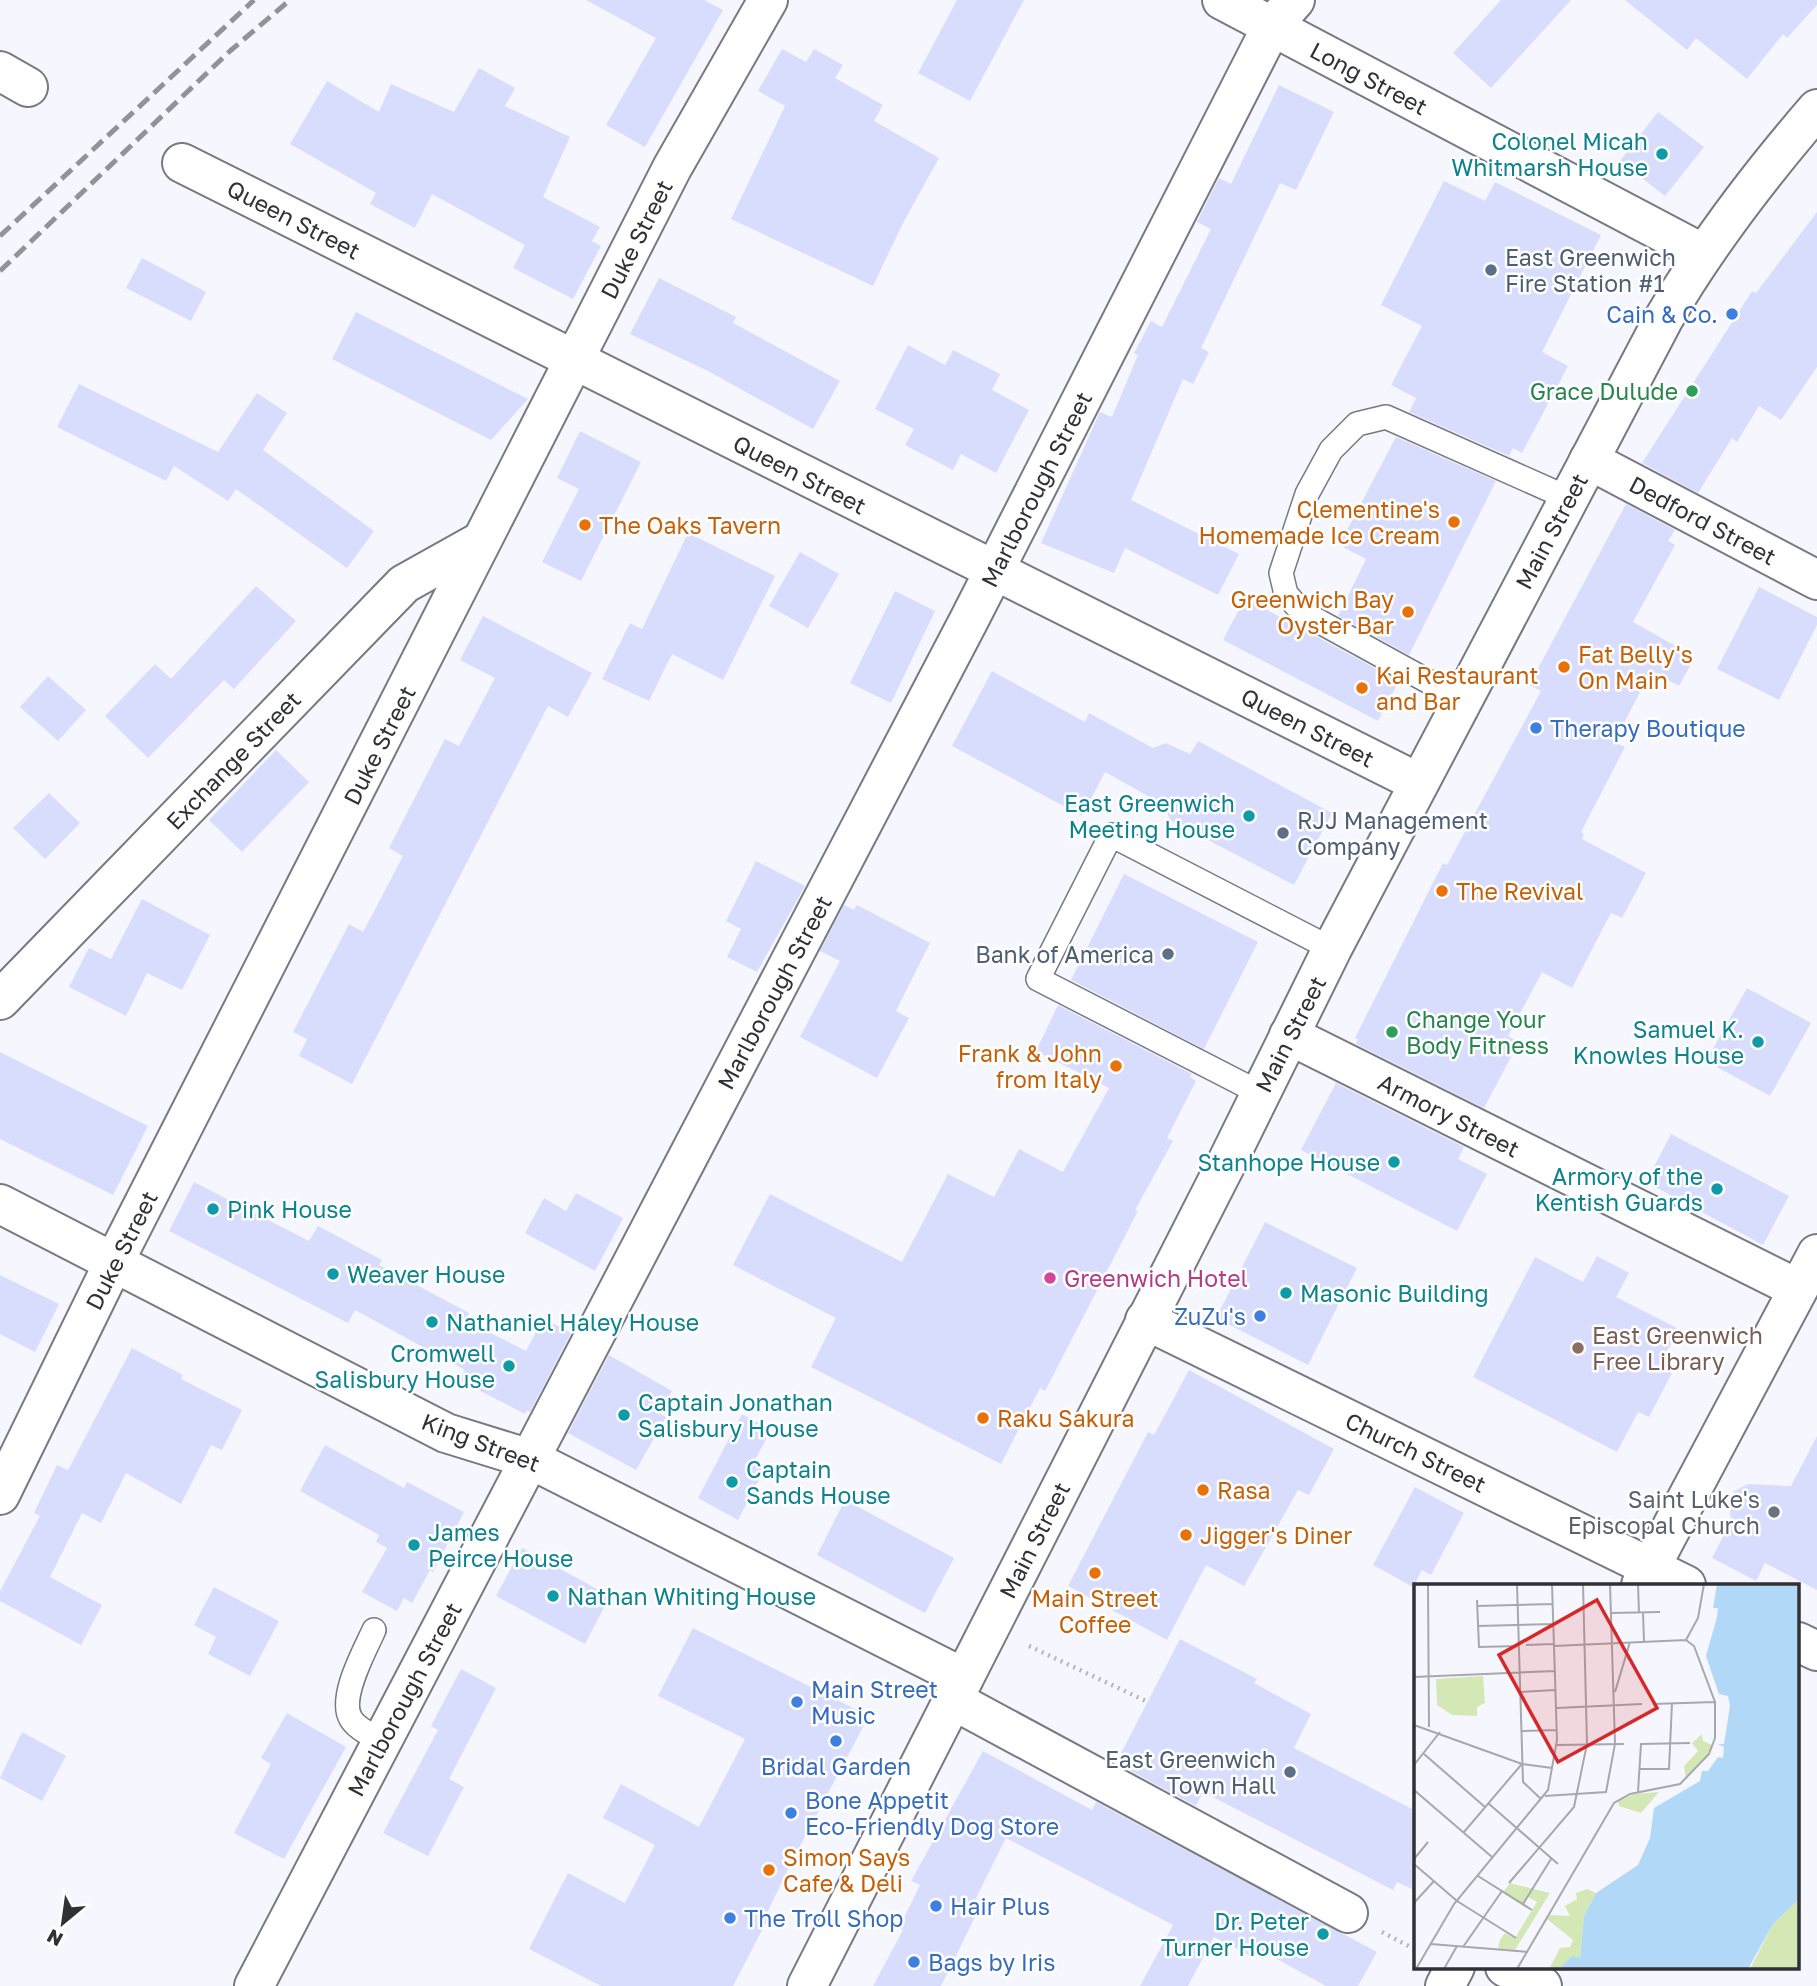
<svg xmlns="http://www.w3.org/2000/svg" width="1817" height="1986" font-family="'Golos Text',sans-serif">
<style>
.building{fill:#d8ddfd}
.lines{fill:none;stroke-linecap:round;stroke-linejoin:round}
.lane-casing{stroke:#787981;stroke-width:26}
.street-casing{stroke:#787981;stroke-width:42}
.secondary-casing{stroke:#787981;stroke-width:42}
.primary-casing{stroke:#787981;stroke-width:42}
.path{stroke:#b5b6bb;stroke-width:4.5;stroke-dasharray:2 5;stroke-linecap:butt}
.lane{stroke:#fff;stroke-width:23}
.street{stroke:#fff;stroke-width:38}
.secondary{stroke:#fff;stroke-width:38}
.primary{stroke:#fff;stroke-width:38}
.rail{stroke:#929398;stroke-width:5;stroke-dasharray:14 7;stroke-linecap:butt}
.culture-dot{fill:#0f9aa8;stroke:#fff;stroke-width:2.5}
.service-dot{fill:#5c6f8a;stroke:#fff;stroke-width:2.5}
.shop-dot{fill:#3f7fe0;stroke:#fff;stroke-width:2.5}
.leisure-dot{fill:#2e9e5b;stroke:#fff;stroke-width:2.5}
.food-dot{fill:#e8710a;stroke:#fff;stroke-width:2.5}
.hotel-dot{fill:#d1479c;stroke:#fff;stroke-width:2.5}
.education-dot{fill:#8d6e63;stroke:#fff;stroke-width:2.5}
.worship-dot{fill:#6b7280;stroke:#fff;stroke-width:2.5}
.labels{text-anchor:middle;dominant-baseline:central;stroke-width:5;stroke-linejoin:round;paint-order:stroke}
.street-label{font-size:23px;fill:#303134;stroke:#fff}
.culture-label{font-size:23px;fill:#0d838f;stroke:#fff;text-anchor:start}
.service-label{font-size:23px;fill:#4e5e75;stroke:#fff;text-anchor:start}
.shop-label{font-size:23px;fill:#366cbe;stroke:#fff;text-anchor:start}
.leisure-label{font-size:23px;fill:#27864d;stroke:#fff;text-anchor:end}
.food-label{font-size:23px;fill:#c56008;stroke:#fff;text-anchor:start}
.hotel-label{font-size:23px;fill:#b23c85;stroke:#fff;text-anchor:start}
.education-label{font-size:23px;fill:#785e54;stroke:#fff;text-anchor:start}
.worship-label{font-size:23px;fill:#5b616d;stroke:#fff;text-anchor:end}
.inset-road{fill:none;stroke:#a7a8ad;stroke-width:2}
.view{fill:#d62828;fill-opacity:0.15;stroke:#d62828;stroke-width:3.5}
.inset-edge{fill:none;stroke:#303134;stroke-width:3.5}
</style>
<rect width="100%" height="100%" fill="#f6f7fe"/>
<g class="building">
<path d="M 586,0 L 704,0 L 723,10 L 645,147 L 606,125 L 656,38 Z"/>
<path d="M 957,0 L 1024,0 L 970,101 L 918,73 Z"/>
<path d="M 1501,0 L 1571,0 L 1491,88 L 1453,53 Z"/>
<path d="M 1625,0 L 1817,0 L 1817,5 L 1787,38 L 1783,34 L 1747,79 L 1696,38 L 1687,50 Z"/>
<path d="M 782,49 L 806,62 L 814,49 L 843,65 L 835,78 L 883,105 L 874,121 L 939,158 L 903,223 L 873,286 L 731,219 L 785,106 L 758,91 Z"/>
<path d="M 479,68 L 515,88 L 505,106 L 570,137 L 543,197 L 600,227 L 592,241 L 601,246 L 573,299 L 513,268 L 525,245 L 432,194 L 415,228 L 370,204 L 376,193 L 290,144 L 327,81 L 379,112 L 391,84 L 454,112 Z"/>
<path d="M 1279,85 L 1334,112 L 1296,190 L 1280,183 L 1201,348 L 1209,352 L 1193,384 L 1183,379 L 1131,500 L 1239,554 L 1218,595 L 1125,548 L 1114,573 L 1041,543 L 1100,412 L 1112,417 L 1138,355 L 1134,353 L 1151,321 L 1162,327 L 1211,229 L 1197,222 L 1219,178 L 1231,184 Z"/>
<path d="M 1658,112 L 1704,147 L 1665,196 L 1620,161 Z"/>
<path d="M 1444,181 L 1485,201 L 1495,182 L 1601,235 L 1542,352 L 1568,366 L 1522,453 L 1513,448 L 1509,456 L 1409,412 L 1416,398 L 1391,385 L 1422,326 L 1381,305 Z"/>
<path d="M 1817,212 L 1817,367 L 1781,420 L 1759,406 L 1737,442 L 1732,438 L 1698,493 L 1642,463 L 1752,291 L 1756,293 Z"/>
<path d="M 142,258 L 206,292 L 191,321 L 126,288 Z"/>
<path d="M 659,278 L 736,317 L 733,323 L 840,381 L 813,429 L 708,371 L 630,334 Z"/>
<path d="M 356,312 L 528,399 L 491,440 L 332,359 Z"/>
<path d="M 908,345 L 945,365 L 953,350 L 1000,374 L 992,390 L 1029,410 L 996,473 L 961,454 L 953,470 L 905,445 L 914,429 L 875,409 Z"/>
<path d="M 79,384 L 218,452 L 257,393 L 287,413 L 263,450 L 374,531 L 347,568 L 236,489 L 228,501 L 174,466 L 166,481 L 57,427 Z"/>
<path d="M 580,431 L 641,462 L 581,581 L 542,562 L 579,489 L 557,478 Z"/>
<path d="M 1396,437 L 1496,481 L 1409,655 L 1338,616 L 1366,559 L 1339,545 Z"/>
<path d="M 1626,504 L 1675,530 L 1668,541 L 1675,545 L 1633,622 L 1695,657 L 1679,686 L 1651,671 L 1614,742 L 1625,747 L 1581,832 L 1584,834 L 1582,839 L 1646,873 L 1622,918 L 1611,913 L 1572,988 L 1542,972 L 1508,1036 L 1519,1042 L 1484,1108 L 1356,1044 L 1358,1039 L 1355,1038 L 1443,863 L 1447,865 L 1541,691 L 1529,685 Z"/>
<path d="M 688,533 L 775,576 L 723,680 L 672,654 L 649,701 L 602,679 L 630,623 L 642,629 Z"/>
<path d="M 800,552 L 839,574 L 808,628 L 769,606 Z"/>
<path d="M 256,586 L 296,621 L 234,689 L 224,680 L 148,758 L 105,716 L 155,664 L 171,679 Z"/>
<path d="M 1759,587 L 1817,617 L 1817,625 L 1779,700 L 1717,669 Z"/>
<path d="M 895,591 L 935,611 L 891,703 L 850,683 Z"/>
<path d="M 1245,598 L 1399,681 L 1378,721 L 1223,640 Z"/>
<path d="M 483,616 L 592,673 L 568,717 L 548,706 L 352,1084 L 299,1056 L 307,1039 L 293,1032 L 349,924 L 363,932 L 371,917 L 403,856 L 389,848 L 445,739 L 459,746 L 495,678 L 460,660 Z"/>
<path d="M 992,671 L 1085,722 L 1089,713 L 1153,748 L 1166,743 L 1190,754 L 1198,741 L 1332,813 L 1294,885 L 1170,820 L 1164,805 L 1105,772 L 1082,816 L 952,746 Z"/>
<path d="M 48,676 L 86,710 L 58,741 L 20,707 Z"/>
<path d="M 276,750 L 309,782 L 242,852 L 209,820 Z"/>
<path d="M 49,793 L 80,823 L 45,859 L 13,828 Z"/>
<path d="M 756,861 L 805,886 L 757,972 L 727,957 L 741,929 L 726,921 Z"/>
<path d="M 1124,874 L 1258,942 L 1204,1049 L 1071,980 Z"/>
<path d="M 142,899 L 210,935 L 182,990 L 147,973 L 126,1016 L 69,987 L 89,948 L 111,959 Z"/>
<path d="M 844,905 L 854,910 L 857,905 L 930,943 L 896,1011 L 909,1018 L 877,1078 L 800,1037 L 840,961 L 820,951 Z"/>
<path d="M 1747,988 L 1811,1023 L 1770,1096 L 1706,1061 Z"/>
<path d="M 1058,1005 L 1192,1074 L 1190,1077 L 1196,1081 L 1167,1138 L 1173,1141 L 1135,1210 L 1138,1211 L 1045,1391 L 1040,1388 L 1001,1464 L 811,1367 L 836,1318 L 733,1265 L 770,1194 L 902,1262 L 948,1174 L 994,1197 L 1019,1149 L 1063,1172 L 1109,1088 L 1036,1051 Z"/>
<path d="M 0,1052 L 148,1126 L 113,1195 L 0,1139 Z"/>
<path d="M 1336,1083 L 1464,1147 L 1458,1159 L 1487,1174 L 1457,1231 L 1301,1150 Z"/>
<path d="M 1671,1134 L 1789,1196 L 1763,1245 L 1646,1182 Z"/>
<path d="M 194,1182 L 309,1241 L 318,1226 L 382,1260 L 379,1265 L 469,1313 L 465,1320 L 526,1351 L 543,1318 L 571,1333 L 530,1412 L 527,1410 L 525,1414 L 459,1380 L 465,1370 L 355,1310 L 348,1323 L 169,1231 Z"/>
<path d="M 576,1193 L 623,1218 L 595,1271 L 525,1233 L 544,1198 L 566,1211 Z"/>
<path d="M 1265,1222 L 1357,1268 L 1308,1365 L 1216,1318 Z"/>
<path d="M 1597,1256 L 1629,1273 L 1616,1297 L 1679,1329 L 1659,1366 L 1672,1373 L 1649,1417 L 1638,1412 L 1617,1452 L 1473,1377 L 1535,1257 L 1583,1282 Z"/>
<path d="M 0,1275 L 59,1304 L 35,1352 L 0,1334 Z"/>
<path d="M 132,1348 L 183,1375 L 181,1379 L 242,1410 L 222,1450 L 211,1445 L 181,1504 L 126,1473 L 101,1523 L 82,1513 L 50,1577 L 102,1605 L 81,1645 L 0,1601 L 0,1591 L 40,1516 L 34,1513 L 57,1465 L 68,1470 Z"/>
<path d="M 609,1355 L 672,1391 L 659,1413 L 666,1417 L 636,1470 L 568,1433 Z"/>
<path d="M 1189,1370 L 1334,1449 L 1309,1495 L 1298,1490 L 1244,1586 L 1206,1565 L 1167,1640 L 1068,1586 L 1148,1432 L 1154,1435 Z"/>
<path d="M 742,1414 L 771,1430 L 755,1460 L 766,1466 L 738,1520 L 698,1498 Z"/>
<path d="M 1817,1436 L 1817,1590 L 1765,1563 L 1756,1581 L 1712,1558 L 1731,1521 L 1729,1504 L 1734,1491 L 1748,1484 L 1791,1486 Z"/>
<path d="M 325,1445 L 404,1488 L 407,1482 L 464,1512 L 433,1572 L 430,1570 L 412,1603 L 404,1598 L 397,1611 L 362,1592 L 387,1548 L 376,1542 L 379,1535 L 300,1491 Z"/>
<path d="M 1415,1487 L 1464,1513 L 1431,1575 L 1422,1570 L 1413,1587 L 1373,1565 Z"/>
<path d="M 845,1500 L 954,1558 L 925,1613 L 817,1555 Z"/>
<path d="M 522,1548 L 610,1596 L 585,1644 L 496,1596 Z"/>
<path d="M 214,1587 L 279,1621 L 250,1676 L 208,1654 L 216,1637 L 194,1625 Z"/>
<path d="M 693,1628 L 869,1716 L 793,1859 L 767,1913 L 770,1915 L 733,1986 L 601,1986 L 529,1949 L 568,1873 L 625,1903 L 655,1845 L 603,1818 L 621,1784 L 699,1827 L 745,1739 L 658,1696 Z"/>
<path d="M 1180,1639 L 1257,1679 L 1254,1683 L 1311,1714 L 1294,1748 L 1416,1811 L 1416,1891 L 1397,1882 L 1393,1890 L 1203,1792 L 1196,1806 L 1116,1763 Z"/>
<path d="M 461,1669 L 496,1688 L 449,1779 L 464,1787 L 428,1856 L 383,1833 L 438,1730 L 431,1726 Z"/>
<path d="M 287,1713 L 346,1747 L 284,1859 L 234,1833 L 271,1764 L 261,1758 Z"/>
<path d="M 22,1732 L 66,1756 L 42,1801 L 0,1778 Z"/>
<path d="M 983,1751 L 1092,1810 L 1096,1802 L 1377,1952 L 1358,1986 L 1326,1986 L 1253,1946 L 1249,1955 L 1214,1937 L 1188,1986 L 1140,1986 L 1173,1925 L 1006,1838 L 969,1912 L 976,1915 L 941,1986 L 873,1986 L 903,1930 L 899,1928 L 920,1885 L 911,1881 Z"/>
</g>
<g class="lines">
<g class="lane-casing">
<g id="lane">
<path d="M 1462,700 L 1302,612 L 1286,594 L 1281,573 L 1307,494 L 1331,450 L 1357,424 L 1386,417 L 1568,498"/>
<path d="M 1260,1093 L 1038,979 L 1111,835 L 1332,949"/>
<path d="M 374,1630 C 365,1650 338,1698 351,1719 C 357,1729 372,1735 382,1741"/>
</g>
</g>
<g class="street-casing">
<g id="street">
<path d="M 1222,0 L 1702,253"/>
<path d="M 0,71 L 28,87"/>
<path d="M 182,163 L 1419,783"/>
<path d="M 1589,460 L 1817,580"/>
<path d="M 0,1000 L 404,584 L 481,541"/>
<path d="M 1289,1035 L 1798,1289"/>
<path d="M 1145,1320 L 1686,1585"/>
<path d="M 0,1495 L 113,1264 L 672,168 L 768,0"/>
<path d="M 1641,1585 L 1817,1254"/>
<path d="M 1798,1642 L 1817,1651"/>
<path d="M 953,1700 L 1348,1913"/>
<path d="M 1505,1967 L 1542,1986"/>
<path d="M 254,1986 L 969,620 L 1272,26 L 1295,0"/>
<path d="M 1445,1986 L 1455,1967"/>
</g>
</g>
<g class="secondary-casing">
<path id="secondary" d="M 0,1204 L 446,1433 L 530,1459 L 964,1678"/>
</g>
<g class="primary-casing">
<path id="primary" d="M 807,1986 L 1227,1162 L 1332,949 L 1664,318 C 1708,242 1760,175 1817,109"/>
</g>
<g class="path">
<path d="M 1029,1646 L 1148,1702"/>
<path d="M 1382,1932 L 1416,1950"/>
</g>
<use href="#lane" class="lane"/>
<use href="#street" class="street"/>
<use href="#secondary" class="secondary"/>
<use href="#primary" class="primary"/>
<g class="rail">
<path d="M 0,236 L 254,0"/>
<path d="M 0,271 L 230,51 L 290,0"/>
</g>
</g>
<g class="culture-dot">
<circle cx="1662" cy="154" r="7"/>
<circle cx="1249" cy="816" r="7"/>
<circle cx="1758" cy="1042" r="7"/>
<circle cx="1394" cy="1162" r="7"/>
<circle cx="1717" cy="1189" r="7"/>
<circle cx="213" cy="1209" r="7"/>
<circle cx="333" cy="1274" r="7"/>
<circle cx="1286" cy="1293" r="7"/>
<circle cx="432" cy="1322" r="7"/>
<circle cx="509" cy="1366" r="7"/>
<circle cx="624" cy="1415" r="7"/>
<circle cx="732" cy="1482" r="7"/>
<circle cx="414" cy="1545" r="7"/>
<circle cx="553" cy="1596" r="7"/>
<circle cx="1323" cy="1934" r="7"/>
</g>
<g class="service-dot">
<circle cx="1491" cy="270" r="7"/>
<circle cx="1283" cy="833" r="7"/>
<circle cx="1168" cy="954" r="7"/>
<circle cx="1290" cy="1772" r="7"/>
</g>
<g class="shop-dot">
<circle cx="1732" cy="314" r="7"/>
<circle cx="1536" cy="728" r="7"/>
<circle cx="1260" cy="1316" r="7"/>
<circle cx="797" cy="1702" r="7"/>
<circle cx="836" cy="1741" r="7"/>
<circle cx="791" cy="1813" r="7"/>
<circle cx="936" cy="1906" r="7"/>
<circle cx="730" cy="1918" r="7"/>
<circle cx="914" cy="1962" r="7"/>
</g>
<g class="leisure-dot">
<circle cx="1692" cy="391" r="7"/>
<circle cx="1392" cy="1032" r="7"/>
</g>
<g class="food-dot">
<circle cx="1454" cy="522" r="7"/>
<circle cx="585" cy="525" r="7"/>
<circle cx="1408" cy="612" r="7"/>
<circle cx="1564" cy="667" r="7"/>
<circle cx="1362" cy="688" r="7"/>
<circle cx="1442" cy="891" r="7"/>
<circle cx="1116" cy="1066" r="7"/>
<circle cx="983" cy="1418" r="7"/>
<circle cx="1203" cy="1490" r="7"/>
<circle cx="1186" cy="1535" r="7"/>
<circle cx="1095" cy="1573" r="7"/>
<circle cx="769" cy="1870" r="7"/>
</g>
<circle class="hotel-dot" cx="1050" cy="1278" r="7"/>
<circle class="education-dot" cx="1578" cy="1348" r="7"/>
<circle class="worship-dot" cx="1774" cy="1512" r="7"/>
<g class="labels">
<g class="street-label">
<text transform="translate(1369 78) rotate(28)">Long Street</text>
<text transform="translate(294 219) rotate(27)">Queen Street</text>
<text transform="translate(636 239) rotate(-63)">Duke Street</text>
<text transform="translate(800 474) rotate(27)">Queen Street</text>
<text transform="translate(1036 489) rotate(-63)">Marlborough Street</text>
<text transform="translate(1703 520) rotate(28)">Dedford Street</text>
<text transform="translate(1551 531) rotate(-62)">Main Street</text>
<text transform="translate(1308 727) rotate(27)">Queen Street</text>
<text transform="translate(379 745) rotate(-63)">Duke Street</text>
<text transform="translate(233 760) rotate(-46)">Exchange Street</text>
<text transform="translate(774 992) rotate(-62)">Marlborough Street</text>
<text transform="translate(1290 1034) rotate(-63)">Main Street</text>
<text transform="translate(1449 1115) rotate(27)">Armory Street</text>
<text transform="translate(121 1250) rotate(-63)">Duke Street</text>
<text transform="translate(481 1442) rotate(21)">King Street</text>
<text transform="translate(1416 1452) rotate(26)">Church Street</text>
<text transform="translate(1034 1540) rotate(-63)">Main Street</text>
<text transform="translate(404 1699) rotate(-62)">Marlborough Street</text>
</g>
<g class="culture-label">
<text x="1648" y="141" text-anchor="end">Colonel Micah<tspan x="1648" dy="26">Whitmarsh House</tspan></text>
<text x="1235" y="803" text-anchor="end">East Greenwich<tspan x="1235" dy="26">Meeting House</tspan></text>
<text x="1744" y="1029" text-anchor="end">Samuel K.<tspan x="1744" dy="26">Knowles House</tspan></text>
<text x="1380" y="1162" text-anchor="end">Stanhope House</text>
<text x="1703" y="1176" text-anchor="end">Armory of the<tspan x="1703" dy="26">Kentish Guards</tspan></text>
<text x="227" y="1209">Pink House</text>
<text x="347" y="1274">Weaver House</text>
<text x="1300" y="1293">Masonic Building</text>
<text x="446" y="1322">Nathaniel Haley House</text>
<text x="495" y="1353" text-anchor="end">Cromwell<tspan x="495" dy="26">Salisbury House</tspan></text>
<text x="638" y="1402">Captain Jonathan<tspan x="638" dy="26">Salisbury House</tspan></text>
<text x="746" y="1469">Captain<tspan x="746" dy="26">Sands House</tspan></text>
<text x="428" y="1532">James<tspan x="428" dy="26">Peirce House</tspan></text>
<text x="567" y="1596">Nathan Whiting House</text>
<text x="1309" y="1921" text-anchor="end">Dr. Peter<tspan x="1309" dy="26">Turner House</tspan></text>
</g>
<g class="service-label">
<text x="1505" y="257">East Greenwich<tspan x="1505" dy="26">Fire Station #1</tspan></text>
<text x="1297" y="820">RJJ Management<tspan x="1297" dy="26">Company</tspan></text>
<text x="1154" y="954" text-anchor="end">Bank of America</text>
<text x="1276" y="1759" text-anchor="end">East Greenwich<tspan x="1276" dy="26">Town Hall</tspan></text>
</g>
<g class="shop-label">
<text x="1718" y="314" text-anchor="end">Cain &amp; Co.</text>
<text x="1550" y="728">Therapy Boutique</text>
<text x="1246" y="1316" text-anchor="end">ZuZu's</text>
<text x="811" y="1689">Main Street<tspan x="811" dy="26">Music</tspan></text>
<text x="836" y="1766" text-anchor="middle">Bridal Garden</text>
<text x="805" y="1800">Bone Appetit<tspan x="805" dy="26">Eco-Friendly Dog Store</tspan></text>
<text x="950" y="1906">Hair Plus</text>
<text x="744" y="1918">The Troll Shop</text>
<text x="928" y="1962">Bags by Iris</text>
</g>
<g class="leisure-label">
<text x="1678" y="391">Grace Dulude</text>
<text x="1406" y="1019" text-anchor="start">Change Your<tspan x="1406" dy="26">Body Fitness</tspan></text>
</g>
<g class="food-label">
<text x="1440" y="509" text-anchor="end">Clementine's<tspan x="1440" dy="26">Homemade Ice Cream</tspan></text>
<text x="599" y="525">The Oaks Tavern</text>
<text x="1394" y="599" text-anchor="end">Greenwich Bay<tspan x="1394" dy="26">Oyster Bar</tspan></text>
<text x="1578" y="654">Fat Belly's<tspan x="1578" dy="26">On Main</tspan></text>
<text x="1376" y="675">Kai Restaurant<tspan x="1376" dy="26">and Bar</tspan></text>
<text x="1456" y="891">The Revival</text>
<text x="1102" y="1053" text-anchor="end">Frank &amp; John<tspan x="1102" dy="26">from Italy</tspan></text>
<text x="997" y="1418">Raku Sakura</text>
<text x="1217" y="1490">Rasa</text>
<text x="1200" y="1535">Jigger's Diner</text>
<text x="1095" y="1598" text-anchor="middle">Main Street<tspan x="1095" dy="26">Coffee</tspan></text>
<text x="783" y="1857">Simon Says<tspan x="783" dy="26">Cafe &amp; Deli</tspan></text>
</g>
<g class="hotel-label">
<text x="1064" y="1278">Greenwich Hotel</text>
</g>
<g class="education-label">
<text x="1592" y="1335">East Greenwich<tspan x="1592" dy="26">Free Library</tspan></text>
</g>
<g class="worship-label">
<text x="1760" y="1499">Saint Luke's<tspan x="1760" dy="26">Episcopal Church</tspan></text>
</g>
</g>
<g transform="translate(1414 1584)">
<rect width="385" height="385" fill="#f6f7fe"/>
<path d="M 69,92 L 71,119 L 63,123 L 63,132 L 38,131 L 23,121 L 22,95 ZM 288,150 L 289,157 L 298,161 L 295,170 L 272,195 L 270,182 L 284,167 L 278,159 ZM 245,208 L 227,229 L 205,222 L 204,217 L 220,210 ZM 96,299 L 136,309 L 101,366 L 84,365 L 86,356 L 91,349 L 101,354 L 123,318 L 114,313 L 108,321 L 89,308 ZM 173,305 L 182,309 L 170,332 L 166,375 L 158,373 L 145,385 L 135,385 L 146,364 L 156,363 L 159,356 L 133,335 L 136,331 L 156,332 L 151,322 L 163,315 L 162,309 ZM 385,315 L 385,385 L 336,385 L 359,340 Z" fill="#d3e8b5"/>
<path d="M 303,0 L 385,0 L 385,315 L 359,340 L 334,385 L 145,385 L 158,372 L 166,374 L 170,332 L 182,309 L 224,281 L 236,254 L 240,224 L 286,197 L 288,187 L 294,187 L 304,173 L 309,174 L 310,163 L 304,160 L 310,160 L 316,122 L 314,112 L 305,110 L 292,72 L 303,33 L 304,24 L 299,24 Z" fill="#b2d8f7"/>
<path class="inset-road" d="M 14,0 L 15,143M 103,0 L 109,198 L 127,215M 224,0 L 225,29M 63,16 L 65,63 L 105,62M 63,22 L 138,20M 229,28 L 230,58M 197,29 L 246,28M 64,42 L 139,40M 112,61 L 139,60M 140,62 L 272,56M 0,93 L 140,87M 107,108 L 141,106M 201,108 L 216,58M 239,120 L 301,118M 143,124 L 228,120M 0,141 L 108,180 L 138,184M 108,147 L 142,146M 143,161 L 210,160M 10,170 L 71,223M 0,181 L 26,148M 225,185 L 255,185 L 258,119M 0,206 L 78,273M 224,208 L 227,160 L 276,159M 131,212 L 192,208 L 201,160 L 196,0M 74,219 L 144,280M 50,248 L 107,181M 0,275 L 14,258M 0,280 L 43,317 L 102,354M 64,292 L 118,326M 95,299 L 160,223 L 173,160 L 169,0M 0,319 L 20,297M 109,320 L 137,275M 17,360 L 114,368M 49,363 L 88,307M 2,385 L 40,320 L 134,206 L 143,156 L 138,0M 30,385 L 43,362M 103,385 L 200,219 L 216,210 L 266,200 L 295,170 L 301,154 L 301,118 L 280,62 L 272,56 L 284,34 L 290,0"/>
<path class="view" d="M 183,16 L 243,124 L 144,178 L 85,71 Z"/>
<rect width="385" height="385" class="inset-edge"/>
</g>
<g transform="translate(63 1923) rotate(209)" stroke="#ffffff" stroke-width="5" paint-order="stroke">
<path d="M0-5L12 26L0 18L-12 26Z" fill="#303134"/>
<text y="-10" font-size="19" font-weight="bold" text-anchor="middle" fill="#303134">N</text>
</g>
</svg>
